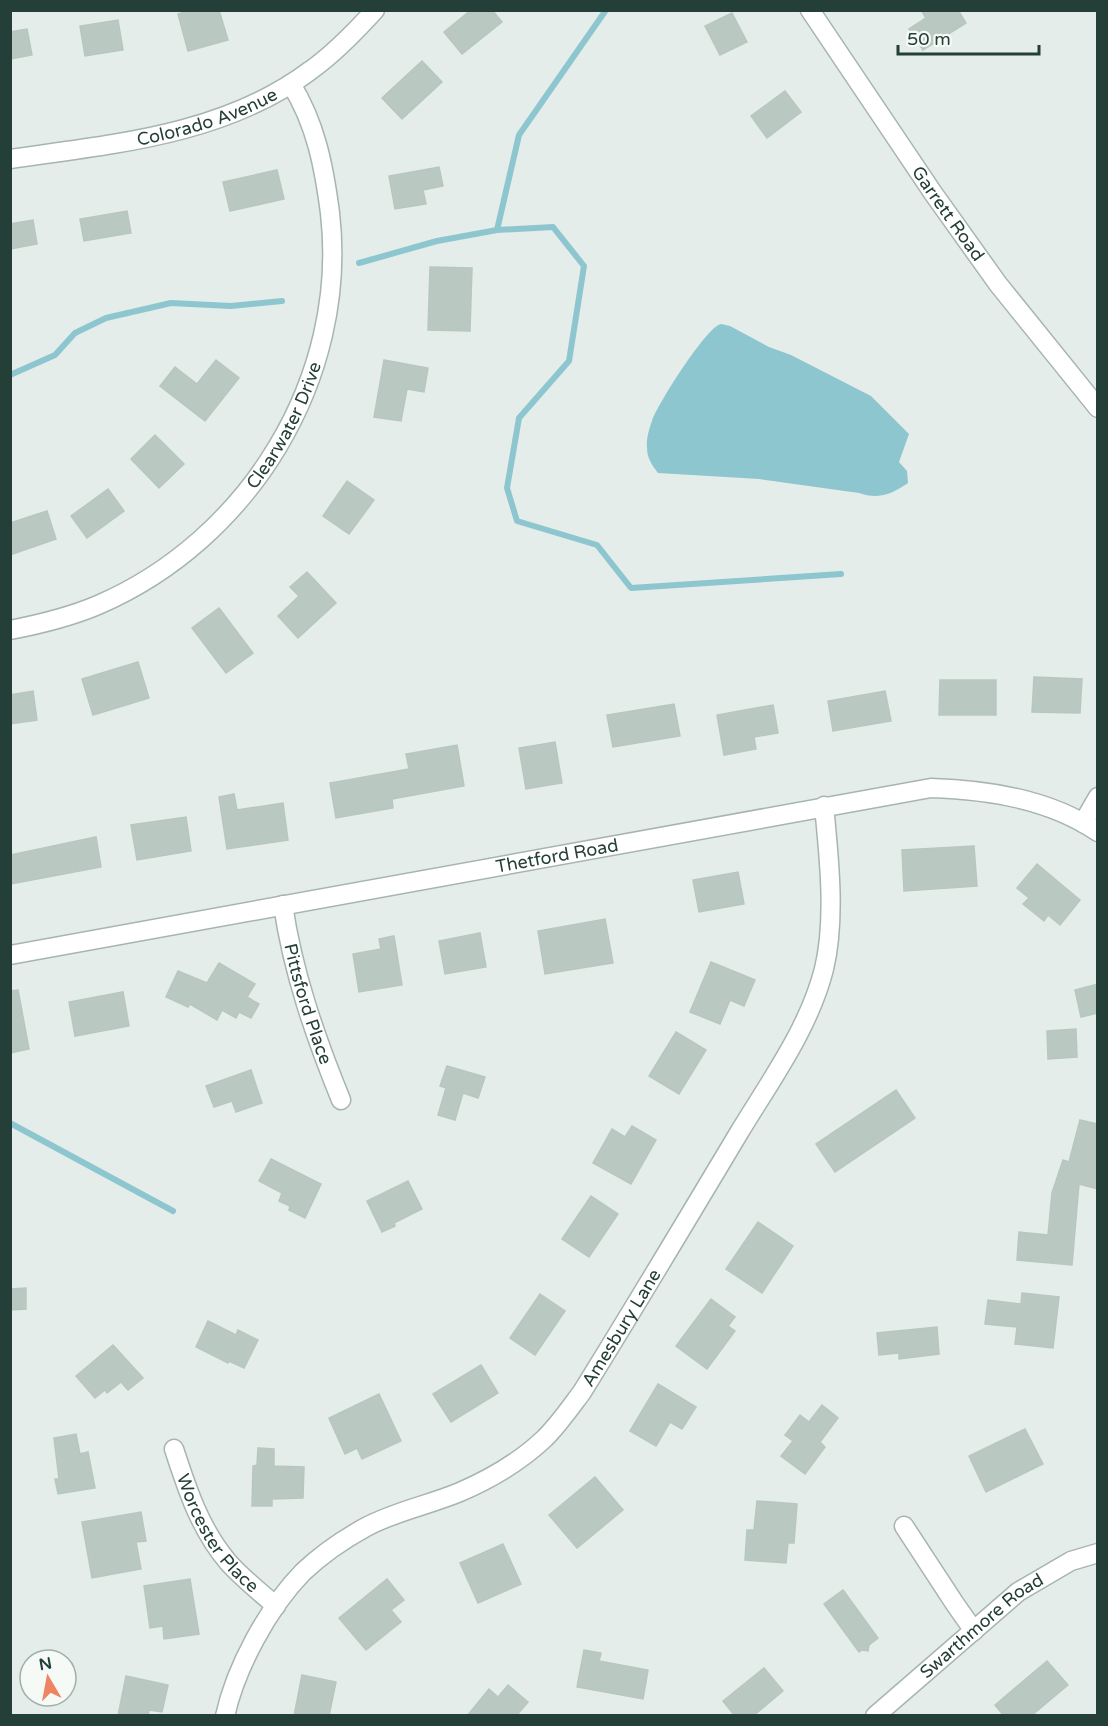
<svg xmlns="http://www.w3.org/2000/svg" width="1108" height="1726" font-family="'Varela Round',sans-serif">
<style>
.water{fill:#8ec6d0}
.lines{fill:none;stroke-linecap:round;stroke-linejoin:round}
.stream{stroke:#8ec6d0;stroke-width:6}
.building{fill:#bac8c2;stroke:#b7c7c0;stroke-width:1.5}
.minor-casing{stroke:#a7b5b0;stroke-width:21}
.minor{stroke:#fff;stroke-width:18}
.labels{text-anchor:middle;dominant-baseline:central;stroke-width:4.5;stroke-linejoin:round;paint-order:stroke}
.street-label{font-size:18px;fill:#243f38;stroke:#f5faf7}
</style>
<rect width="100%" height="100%" fill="#e4ede9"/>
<path class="water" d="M 721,324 L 730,326 L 769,347 L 791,355 L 871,396 L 909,434 L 899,462 L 907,471 L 908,483 C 892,494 878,500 859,493 L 759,479 L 658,473 C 652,465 647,458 647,448 C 646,440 649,429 652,421 C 657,405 707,326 721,324 Z"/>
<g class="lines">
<g class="stream">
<path d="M 497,230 L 519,135 L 606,10"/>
<path d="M 359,263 L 437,241 L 497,230 L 553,227 L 584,266 L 569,361 L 519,418 L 507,488 L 517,521 L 597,545 L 631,588 L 841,574"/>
<path d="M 10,375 L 55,355 L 75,333 L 106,318 L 171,303 L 231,306 L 282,301"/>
<path d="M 10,1123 L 173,1211"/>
</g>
</g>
<g class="building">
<path d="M 191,10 L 219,10 L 228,40 L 188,51 L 178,14 Z"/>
<path d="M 471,10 L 492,10 L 502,22 L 462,54 L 444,32 Z"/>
<path d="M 921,10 L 958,10 L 966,23 L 923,50 L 909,29 L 926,18 Z"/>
<path d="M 732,13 L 747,42 L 720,55 L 705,26 Z"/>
<path d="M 118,20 L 123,50 L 85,56 L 80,26 Z"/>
<path d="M 27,29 L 32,55 L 10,59 L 10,32 Z"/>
<path d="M 422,61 L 442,82 L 402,119 L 382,98 Z"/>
<path d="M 785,91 L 801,112 L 767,138 L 751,116 Z"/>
<path d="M 439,167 L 443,186 L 423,190 L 426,204 L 395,209 L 389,176 Z"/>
<path d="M 277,170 L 284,199 L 230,211 L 223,182 Z"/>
<path d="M 127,211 L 131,233 L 84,241 L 80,219 Z"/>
<path d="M 33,220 L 37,244 L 10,249 L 10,224 Z"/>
<path d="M 430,267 L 472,268 L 470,331 L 428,330 Z"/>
<path d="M 216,360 L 239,378 L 205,421 L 160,386 L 175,367 L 197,384 Z"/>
<path d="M 384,360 L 428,368 L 424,392 L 407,389 L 401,421 L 374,417 Z"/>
<path d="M 155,435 L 184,464 L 159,488 L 131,459 Z"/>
<path d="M 347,481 L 374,500 L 349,534 L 323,516 Z"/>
<path d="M 108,489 L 124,511 L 87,538 L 71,516 Z"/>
<path d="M 47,511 L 56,539 L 10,555 L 10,523 Z"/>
<path d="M 307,572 L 336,603 L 298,638 L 278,616 L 299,596 L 290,587 Z"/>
<path d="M 219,608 L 253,653 L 226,673 L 192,628 Z"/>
<path d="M 138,662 L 149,698 L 93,715 L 82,679 Z"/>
<path d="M 1034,677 L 1082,679 L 1080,713 L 1032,712 Z"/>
<path d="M 940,680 L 996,680 L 996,715 L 939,715 Z"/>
<path d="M 33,691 L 37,720 L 10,724 L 10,695 Z"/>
<path d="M 885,691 L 891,721 L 833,731 L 828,701 Z"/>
<path d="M 674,704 L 680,736 L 613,747 L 607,715 Z"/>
<path d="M 773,705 L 778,733 L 754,737 L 756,749 L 724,755 L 717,715 Z"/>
<path d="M 555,742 L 562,783 L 526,789 L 519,748 Z"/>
<path d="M 457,745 L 464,786 L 392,799 L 393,808 L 336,818 L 330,783 L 409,769 L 406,754 Z"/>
<path d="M 234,794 L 237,810 L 283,803 L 288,840 L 227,849 L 219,797 Z"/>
<path d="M 186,817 L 191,851 L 137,860 L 131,825 Z"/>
<path d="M 96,837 L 101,867 L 10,884 L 10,855 Z"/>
<path d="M 974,846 L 977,886 L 904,891 L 902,850 Z"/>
<path d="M 1037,864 L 1080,900 L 1060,925 L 1048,915 L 1044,921 L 1023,904 L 1029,898 L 1017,888 Z"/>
<path d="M 738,872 L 744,904 L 699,912 L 693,880 Z"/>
<path d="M 605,919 L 613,963 L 545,974 L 538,931 Z"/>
<path d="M 480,933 L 486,967 L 445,974 L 439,941 Z"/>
<path d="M 394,936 L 402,985 L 359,992 L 353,954 L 381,949 L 379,939 Z"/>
<path d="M 711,962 L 755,980 L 744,1006 L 730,1000 L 720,1024 L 690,1012 Z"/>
<path d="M 219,963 L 255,984 L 247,997 L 259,1004 L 251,1018 L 239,1012 L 236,1018 L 222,1010 L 217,1020 L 190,1004 L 188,1007 L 166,997 L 178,971 L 207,983 Z"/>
<path d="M 1098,984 L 1098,1013 L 1081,1017 L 1075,990 Z"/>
<path d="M 18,990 L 29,1049 L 10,1053 L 10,991 Z"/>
<path d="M 123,992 L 129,1026 L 75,1036 L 69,1002 Z"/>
<path d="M 1076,1029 L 1077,1057 L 1048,1059 L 1047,1031 Z"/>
<path d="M 676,1032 L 706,1050 L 679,1094 L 649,1076 Z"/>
<path d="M 447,1066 L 485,1077 L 478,1098 L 463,1093 L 455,1120 L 438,1115 L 446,1088 L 440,1086 Z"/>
<path d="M 251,1070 L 262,1103 L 236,1112 L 232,1101 L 214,1107 L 206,1086 Z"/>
<path d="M 896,1090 L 915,1118 L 835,1172 L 816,1144 Z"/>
<path d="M 1080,1120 L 1098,1124 L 1098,1189 L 1079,1184 L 1072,1265 L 1017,1260 L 1019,1232 L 1048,1235 L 1052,1193 L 1063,1160 L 1069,1162 Z"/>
<path d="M 632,1126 L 656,1140 L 631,1184 L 593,1163 L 612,1129 L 625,1137 Z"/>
<path d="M 271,1159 L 321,1184 L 305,1218 L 289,1210 L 290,1206 L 279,1201 L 282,1193 L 259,1181 Z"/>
<path d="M 408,1181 L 422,1209 L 394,1223 L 395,1226 L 382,1232 L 367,1201 Z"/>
<path d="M 591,1196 L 618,1214 L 589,1257 L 562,1239 Z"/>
<path d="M 758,1222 L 793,1246 L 762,1293 L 726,1269 Z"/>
<path d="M 26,1288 L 26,1309 L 10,1310 L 10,1289 Z"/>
<path d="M 1022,1293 L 1059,1297 L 1053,1348 L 1015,1344 L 1017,1327 L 985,1324 L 988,1300 L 1021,1304 Z"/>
<path d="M 540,1294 L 565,1311 L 535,1355 L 510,1338 Z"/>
<path d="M 711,1299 L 735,1317 L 728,1326 L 735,1331 L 707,1369 L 676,1346 Z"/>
<path d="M 208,1321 L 236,1335 L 238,1330 L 258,1340 L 244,1368 L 229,1361 L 228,1363 L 196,1347 Z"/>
<path d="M 937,1327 L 939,1354 L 899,1359 L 899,1353 L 879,1355 L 877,1333 Z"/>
<path d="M 113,1345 L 143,1378 L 128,1390 L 121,1382 L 107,1393 L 105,1390 L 95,1398 L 76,1376 Z"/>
<path d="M 481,1365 L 498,1393 L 451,1422 L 433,1394 Z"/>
<path d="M 658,1384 L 696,1407 L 682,1429 L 670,1422 L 656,1446 L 630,1431 Z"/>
<path d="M 379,1394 L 401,1441 L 362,1459 L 357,1448 L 345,1454 L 329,1418 Z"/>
<path d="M 822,1405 L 838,1418 L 820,1442 L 825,1447 L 805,1474 L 781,1456 L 793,1441 L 785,1435 L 800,1415 L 809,1422 Z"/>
<path d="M 1025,1429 L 1043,1464 L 986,1492 L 969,1456 Z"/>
<path d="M 76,1434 L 80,1454 L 88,1452 L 95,1488 L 58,1494 L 55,1479 L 59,1479 L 54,1438 Z"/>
<path d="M 258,1448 L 274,1449 L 274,1466 L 304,1467 L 303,1498 L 272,1499 L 272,1506 L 252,1506 L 253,1466 L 257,1465 Z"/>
<path d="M 595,1477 L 623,1510 L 577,1548 L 549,1515 Z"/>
<path d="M 757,1501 L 797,1504 L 794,1543 L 788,1543 L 786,1563 L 745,1560 L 747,1530 L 754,1530 Z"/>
<path d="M 141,1512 L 146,1541 L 136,1542 L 141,1569 L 92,1578 L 82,1522 Z"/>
<path d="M 503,1544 L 521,1584 L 478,1603 L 460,1563 Z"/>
<path d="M 190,1579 L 199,1634 L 164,1639 L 163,1626 L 150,1628 L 144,1586 Z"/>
<path d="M 387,1579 L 404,1600 L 391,1610 L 401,1622 L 366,1650 L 339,1618 Z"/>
<path d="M 843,1590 L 878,1638 L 869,1645 L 868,1651 L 862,1650 L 859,1652 L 824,1604 Z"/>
<path d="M 584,1650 L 601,1653 L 599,1661 L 648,1670 L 643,1699 L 577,1687 Z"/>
<path d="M 1047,1661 L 1068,1685 L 1031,1716 L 1004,1716 L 995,1705 Z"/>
<path d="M 764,1668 L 783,1691 L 753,1716 L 735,1716 L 723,1701 Z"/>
<path d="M 302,1675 L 336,1682 L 329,1716 L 294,1716 Z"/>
<path d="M 126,1676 L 168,1685 L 162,1712 L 149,1710 L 148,1716 L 118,1716 Z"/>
<path d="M 508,1685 L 528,1702 L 516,1716 L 467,1716 L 489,1689 L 498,1697 Z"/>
</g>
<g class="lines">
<g class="minor-casing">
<g id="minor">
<path id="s1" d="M 810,10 L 933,193 L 998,284 L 1098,408"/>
<path id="s2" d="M 10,159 C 114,144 225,135 311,70 C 335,53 355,32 375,10"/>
<path id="s3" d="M 10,630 C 41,624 70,617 98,605 C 249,540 349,378 330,213 C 324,167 316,124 291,84"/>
<path d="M 1083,823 L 1098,797"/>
<path id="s4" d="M 283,905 C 293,973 315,1036 341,1100"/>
<path id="s5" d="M 10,955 L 931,788 C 989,790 1049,799 1098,832"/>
<path id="s6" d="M 174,1449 C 187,1489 200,1529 228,1562 C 242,1578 260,1592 276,1606"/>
<path d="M 904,1526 L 955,1604 L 974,1631"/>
<path id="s7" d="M 225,1716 C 236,1667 268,1608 303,1572 C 321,1555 344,1539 366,1527 C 396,1511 429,1505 460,1492 C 490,1479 522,1460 545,1438 C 559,1424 570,1408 582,1392 C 636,1305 688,1218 740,1131 C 771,1080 809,1028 824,969 C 836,919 829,857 824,806"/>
<path id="s8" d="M 875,1716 L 1018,1592 L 1071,1561 L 1098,1553"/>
</g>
</g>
<use href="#minor" class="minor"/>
</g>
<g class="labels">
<g class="street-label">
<text stroke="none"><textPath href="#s2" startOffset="202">Colorado Avenue</textPath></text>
<text stroke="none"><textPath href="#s1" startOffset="246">Garrett Road</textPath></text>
<text stroke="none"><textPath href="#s3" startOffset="357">Clearwater Drive</textPath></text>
<text stroke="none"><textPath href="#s5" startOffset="556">Thetford Road</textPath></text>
<text stroke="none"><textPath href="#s4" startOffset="102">Pittsford Place</textPath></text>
<text stroke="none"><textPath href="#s7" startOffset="579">Amesbury Lane</textPath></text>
<text stroke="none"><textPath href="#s6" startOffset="96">Worcester Place</textPath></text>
<text stroke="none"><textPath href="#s8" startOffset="140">Swarthmore Road</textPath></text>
</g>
</g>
<rect width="1108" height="1726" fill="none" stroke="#243f38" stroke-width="24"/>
<g transform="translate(48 1678) rotate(350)"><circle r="28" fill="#f5faf7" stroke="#a1afab" stroke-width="1.5"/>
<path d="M0-4.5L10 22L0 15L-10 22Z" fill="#ee8462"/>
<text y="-9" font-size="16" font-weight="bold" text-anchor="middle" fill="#243f38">N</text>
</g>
<path d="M898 45v9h141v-9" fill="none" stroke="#243f38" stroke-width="3"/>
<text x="907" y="45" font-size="18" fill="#243f38" stroke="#f5faf7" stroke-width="4.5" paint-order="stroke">50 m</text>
</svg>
